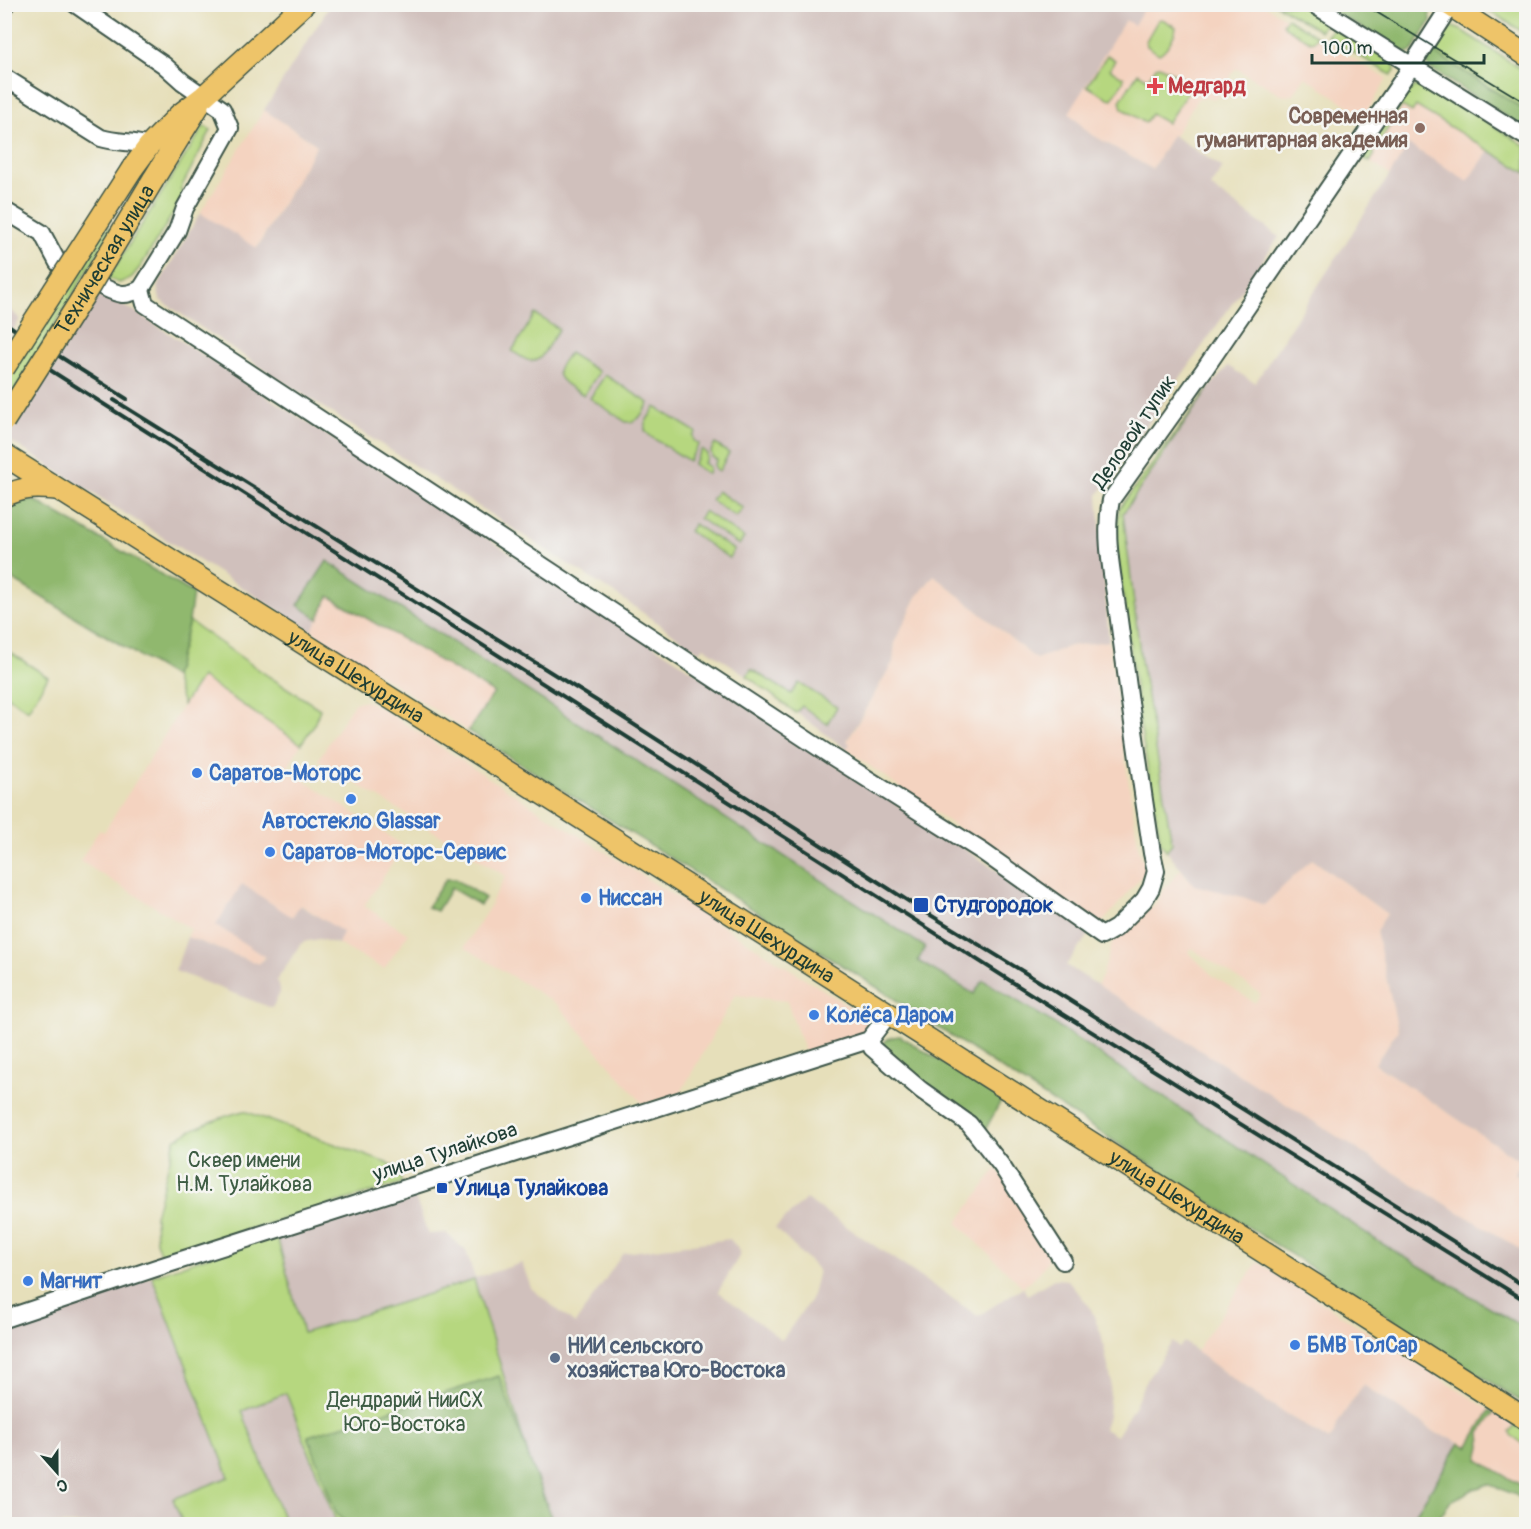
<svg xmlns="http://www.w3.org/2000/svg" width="1531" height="1529" font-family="Pangolin,sans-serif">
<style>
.built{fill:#f4d3c0;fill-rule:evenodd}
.industrial{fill:#d0c0bc}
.green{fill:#b6d77f;stroke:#6a8a5a;stroke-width:1.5}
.forest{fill:#90b86e;stroke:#587a51;stroke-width:1.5}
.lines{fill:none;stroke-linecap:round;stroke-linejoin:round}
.minor-casing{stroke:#3d5548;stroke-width:20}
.major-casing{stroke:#3d5548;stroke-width:24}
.minor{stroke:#fff;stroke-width:16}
.major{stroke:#eec469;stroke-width:21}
.tram{stroke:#1f3d34;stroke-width:1.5}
.rail{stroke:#1f3d34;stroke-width:4}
.major-bridge-casing{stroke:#3d5548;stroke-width:24;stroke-linecap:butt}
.major-bridge{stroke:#eec469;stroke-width:21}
.health-dot{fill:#e0444e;stroke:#f6f6f2;stroke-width:2}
.education-dot{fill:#8d6e63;stroke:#f6f6f2;stroke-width:2}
.shop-dot{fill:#3f7fe0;stroke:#f6f6f2;stroke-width:2}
.transit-dot{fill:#1a4fb4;stroke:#f6f6f2;stroke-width:2}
.service-dot{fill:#5c6f8a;stroke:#f6f6f2;stroke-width:2}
.labels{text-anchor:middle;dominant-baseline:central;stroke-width:5;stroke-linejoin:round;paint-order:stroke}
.health-label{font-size:21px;font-weight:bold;fill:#be3a42;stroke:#f6f6f2;text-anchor:start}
.education-label{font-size:21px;font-weight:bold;fill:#785e54;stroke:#f6f6f2;text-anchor:end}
.street-label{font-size:21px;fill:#1f3d34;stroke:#f6f6f2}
.shop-label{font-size:21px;font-weight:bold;fill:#366cbe;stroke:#f6f6f2;text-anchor:start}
.transit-label{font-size:21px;font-weight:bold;fill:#164399;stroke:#f6f6f2;text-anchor:start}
.park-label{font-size:21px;fill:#3d5c43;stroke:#f6f6f2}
.service-label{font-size:21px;font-weight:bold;fill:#4e5e75;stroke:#f6f6f2;text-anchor:start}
</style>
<rect width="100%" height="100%" fill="#f6f6f2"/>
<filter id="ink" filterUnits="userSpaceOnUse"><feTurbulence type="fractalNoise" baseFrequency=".0167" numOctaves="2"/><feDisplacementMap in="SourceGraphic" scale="12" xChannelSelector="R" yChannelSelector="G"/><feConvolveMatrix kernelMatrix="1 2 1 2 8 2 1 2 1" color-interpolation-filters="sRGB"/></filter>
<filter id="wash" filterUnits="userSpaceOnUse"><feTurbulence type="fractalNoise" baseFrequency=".008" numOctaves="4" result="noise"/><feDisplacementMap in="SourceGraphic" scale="24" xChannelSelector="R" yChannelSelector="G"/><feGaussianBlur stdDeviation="1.35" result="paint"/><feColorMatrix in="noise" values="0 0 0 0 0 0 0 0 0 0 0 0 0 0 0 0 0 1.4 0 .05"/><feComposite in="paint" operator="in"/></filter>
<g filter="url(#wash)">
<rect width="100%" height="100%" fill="#e6dfba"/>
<g class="built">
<path d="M 1153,5 L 1264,5 L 1387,79 L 1364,116 L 1305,77 L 1293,95 L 1284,96 L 1237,69 L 1234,70 L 1223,92 L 1219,96 L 1214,98 L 1198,98 L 1174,136 L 1172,135 L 1152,169 L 1089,133 L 1068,113 L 1125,20 L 1145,8 L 1149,10 Z"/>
<path d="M 1402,106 L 1416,106 L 1489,151 L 1468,182 L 1409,145 L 1390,175 L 1370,162 L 1375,154 L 1372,152 Z"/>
<path d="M 264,110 L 317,145 L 256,249 L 200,213 Z"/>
<path d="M 934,575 L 1036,659 L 1070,646 L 1109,641 L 1123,746 L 1139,851 L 1147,870 L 1098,928 L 846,749 L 850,744 L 847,742 L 893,662 L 895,641 L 917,597 Z"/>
<path d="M 329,596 L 494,694 L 468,731 L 311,631 Z"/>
<path d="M 201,677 L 301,744 L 287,769 L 404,846 L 364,906 L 408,934 L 384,969 L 338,944 L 342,932 L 301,905 L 259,964 L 187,937 L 191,929 L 80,861 L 99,830 L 104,832 Z"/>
<path d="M 361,701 L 368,702 L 382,709 L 543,813 L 858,1012 L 865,1017 L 867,1024 L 865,1031 L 860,1036 L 805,1053 L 787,1001 L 735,995 L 680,1094 L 644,1105 L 557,1004 L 464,947 L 492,903 L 491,902 L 506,876 L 318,760 L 350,709 L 355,703 Z"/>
<path d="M 1312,859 L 1387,914 L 1376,931 L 1398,1030 L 1375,1064 L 1522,1162 L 1514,1173 L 1526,1181 L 1526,1253 L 1390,1170 L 1097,985 L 1102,977 L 1113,940 L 1142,908 L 1153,908 L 1162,892 L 1181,869 L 1187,878 L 1264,904 ZM 1191,948 L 1261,994 L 1255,1003 L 1213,976 L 1188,952 Z"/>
<path d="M 997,1168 L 1047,1250 L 1047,1261 L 1039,1273 L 1023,1287 L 957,1223 Z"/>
<path d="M 1258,1262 L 1490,1410 L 1468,1448 L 1450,1437 L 1438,1434 L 1363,1385 L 1338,1422 L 1334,1434 L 1329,1441 L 1245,1388 L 1196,1351 Z"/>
<path d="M 1494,1413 L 1526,1432 L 1526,1488 L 1478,1460 L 1481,1446 L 1480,1433 Z"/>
</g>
<g class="industrial">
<path d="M 331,4 L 387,4 L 391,7 L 393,4 L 1153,5 L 1149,10 L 1144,8 L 1134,25 L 1125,20 L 1069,113 L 1089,133 L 1152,169 L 1172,135 L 1174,136 L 1223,168 L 1210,186 L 1279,237 L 1098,495 L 1109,641 L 1070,646 L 1036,659 L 934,575 L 917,597 L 895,641 L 893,662 L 847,741 L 850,744 L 846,749 L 747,676 L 704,647 L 700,652 L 689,645 L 623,599 L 271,374 L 160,300 L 157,287 L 200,213 L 257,248 L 317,145 L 264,110 Z"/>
<path d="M 1409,145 L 1468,181 L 1489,151 L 1526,173 L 1526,1181 L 1514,1173 L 1522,1162 L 1375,1064 L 1398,1030 L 1376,931 L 1387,914 L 1312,859 L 1264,905 L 1243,897 L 1194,885 L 1167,851 L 1172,843 L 1141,660 L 1123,513 L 1208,389 L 1228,366 L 1255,383 Z"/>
<path d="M 97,295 L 133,310 L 698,674 L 1091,932 L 1066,965 L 1390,1170 L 1526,1253 L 1526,1329 L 1381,1243 L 1050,1021 L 983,980 L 974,994 L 918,961 L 925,947 L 328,562 L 298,605 L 318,619 L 311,631 L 7,439 Z"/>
<path d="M 5,304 L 20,319 L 5,343 Z"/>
<path d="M 242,884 L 292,917 L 300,905 L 343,932 L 338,944 L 319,939 L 303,942 L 299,946 L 277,980 L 280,993 L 272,1008 L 175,971 L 187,937 L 259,964 L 265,957 L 216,925 Z"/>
<path d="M 413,1191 L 428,1234 L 446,1233 L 466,1251 L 475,1278 L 522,1263 L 531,1288 L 575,1324 L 623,1253 L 730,1239 L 741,1253 L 718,1292 L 782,1340 L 811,1299 L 818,1270 L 775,1228 L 806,1199 L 978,1316 L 1023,1287 L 1027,1295 L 1054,1279 L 1068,1280 L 1090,1307 L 1101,1333 L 1111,1380 L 1108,1416 L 1104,1429 L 1116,1436 L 1135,1405 L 1144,1384 L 1172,1342 L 1179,1347 L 1184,1342 L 1245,1388 L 1329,1441 L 1334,1434 L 1338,1422 L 1363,1385 L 1438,1434 L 1450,1437 L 1460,1443 L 1409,1524 L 5,1524 L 4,1325 Z"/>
</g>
<g class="green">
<path d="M 1277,5 L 1305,5 L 1325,17 L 1326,22 L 1320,31 Z"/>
<path d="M 1480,5 L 1526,5 L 1526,34 Z"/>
<path d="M 1287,18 L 1317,36 L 1314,41 L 1311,42 L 1285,27 L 1283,24 Z"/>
<path d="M 1162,19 L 1176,27 C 1175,36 1167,50 1159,54 L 1147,46 L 1146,41 L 1158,20 Z"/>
<path d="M 1337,26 L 1394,64 L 1395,70 L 1391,75 L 1327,36 L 1333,28 Z"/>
<path d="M 1453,27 L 1461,30 L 1526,72 L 1526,111 L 1432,51 L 1445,31 Z"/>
<path d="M 1107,55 L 1115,60 L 1110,69 L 1124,78 L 1123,82 L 1112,99 L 1108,98 L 1087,86 Z"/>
<path d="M 1159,66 L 1188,81 L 1189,90 L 1167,123 L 1151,114 L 1145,123 L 1122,108 L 1120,101 L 1138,73 L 1148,79 L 1156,67 Z"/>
<path d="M 1419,84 L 1430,86 L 1526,146 L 1526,173 L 1416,106 L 1412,112 L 1402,106 L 1373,152 L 1375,154 L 1370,162 L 1363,158 L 1404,93 Z"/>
<path d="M 204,126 L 211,130 L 180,190 L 185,194 L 141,266 L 131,278 L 119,283 L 108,278 Z"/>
<path d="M 108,227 L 112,229 L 5,407 L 5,383 L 87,252 Z"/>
<path d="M 535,314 L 559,329 L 541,357 C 531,366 522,357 512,351 Z"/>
<path d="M 569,353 L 599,372 L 584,395 C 576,390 557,382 558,371 C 559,365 566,358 569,353 Z"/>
<path d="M 605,375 L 649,403 C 643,412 639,423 626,422 L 590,398 Z"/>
<path d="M 1208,389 L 1123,513 L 1141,661 L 1172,843 L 1167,851 L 1161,844 L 1140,725 L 1116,541 L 1119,509 Z"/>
<path d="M 655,407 L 696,432 L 693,436 L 694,441 L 699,444 L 689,461 L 651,437 L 645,431 L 645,423 Z"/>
<path d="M 715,444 L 729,453 L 719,471 L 716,469 L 714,465 L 717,460 L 712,457 L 711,451 Z"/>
<path d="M 702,449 L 707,454 L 707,458 L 704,463 L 709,467 L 708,474 L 693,464 Z"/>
<path d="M 717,491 L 743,508 L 736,517 L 711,500 Z"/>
<path d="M 704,511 L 744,538 L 739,545 L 699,518 Z"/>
<path d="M 694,524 L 734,550 L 729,558 L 689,531 Z"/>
<path d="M 189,621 L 268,676 L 320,709 L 314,725 L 301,744 L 201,677 L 183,705 L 174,677 Z"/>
<path d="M 5,649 L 48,677 L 28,710 L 5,695 Z"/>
<path d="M 751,669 L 791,694 L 799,683 L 837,707 L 827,724 L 802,706 L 796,713 L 747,676 Z"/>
<path d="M 244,1111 L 395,1166 L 402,1183 L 161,1256 L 156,1242 L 155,1216 L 175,1140 C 191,1128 224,1116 244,1111 Z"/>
<path d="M 276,1233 L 303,1333 L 474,1280 L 531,1464 L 555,1524 L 337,1524 L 286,1393 L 242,1411 L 283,1518 L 266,1524 L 183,1524 L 173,1499 L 229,1477 L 152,1276 Z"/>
<path d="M 1514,1426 L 1520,1427 L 1526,1432 L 1526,1446 L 1511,1436 L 1510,1432 Z"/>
</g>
<g class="forest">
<path d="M 1322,5 L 1421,5 L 1430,13 L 1431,21 L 1412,51 L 1406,53 Z"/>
<path d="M 1432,51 L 1526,111 L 1526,129 L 1429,68 L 1426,60 Z"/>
<path d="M 22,499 L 36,501 L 193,593 L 189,621 L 174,677 L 5,575 L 4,505 Z"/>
<path d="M 327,561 L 925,947 L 918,961 L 974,994 L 983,980 L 1050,1021 L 1381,1243 L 1526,1329 L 1526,1405 L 1000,1068 L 864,979 L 468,731 L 494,693 L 329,596 L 318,619 L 298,605 Z"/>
<path d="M 446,879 L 455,879 L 485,898 L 480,905 L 451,888 L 437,911 L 427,907 Z"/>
<path d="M 900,1036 L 1002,1099 L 983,1134 L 930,1095 L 882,1048 C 885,1038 890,1037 900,1036 Z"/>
<path d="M 499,1376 L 553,1524 L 348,1524 L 336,1513 L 308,1436 Z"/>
<path d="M 1490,1410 L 1494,1413 L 1480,1433 L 1481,1446 L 1478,1460 L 1526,1488 L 1526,1499 L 1488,1484 L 1472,1490 L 1451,1501 L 1434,1524 L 1409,1524 L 1460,1443 L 1468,1447 Z"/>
</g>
</g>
<g filter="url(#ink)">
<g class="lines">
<g class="minor-casing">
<g id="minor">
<path d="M 75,4 L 164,65 L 183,82 L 222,109 L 230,128 L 185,208 L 177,231 L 141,289 L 145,304 L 833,757 L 983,852 L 1102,936 L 1116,928 L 1144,900 L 1151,888 L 1156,871 L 1152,853 C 1140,775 1129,697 1119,620 C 1114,581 1103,539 1111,500 L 1204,370 L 1401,82 L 1450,6"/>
<path d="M 1313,4 L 1526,137"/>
<path d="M 4,7 L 6,4"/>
<path d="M 4,77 L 101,138 C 117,143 133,141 149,146"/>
<path d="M 4,210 L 42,233 L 58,263"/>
<path d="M 103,287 C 120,295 124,297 141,289"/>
<path d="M 869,1040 L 872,1048 L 921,1090 L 969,1124 L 1001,1165 L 1063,1261"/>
<path d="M 4,1319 L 156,1268 L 869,1040 L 889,1014"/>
</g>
</g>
<g class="major-casing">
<g id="major">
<path d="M 1448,4 L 1526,55"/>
<path d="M 132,169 L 149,146 L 179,115 L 204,96 L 304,4"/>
<path d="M 153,180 L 198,107"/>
<path id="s1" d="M 4,455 L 562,806 L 1526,1419"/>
<path d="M 4,496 C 24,487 35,487 56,489"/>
</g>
</g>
<use href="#minor" class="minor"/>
<use href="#major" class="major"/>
<path class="tram" d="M 1363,4 L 1526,103"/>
<g class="rail">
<path d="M 4,322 L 14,329"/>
<path d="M 4,342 L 5,343"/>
<path d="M 59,356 L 127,399"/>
<path d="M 50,370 L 1042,1001 L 1526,1301"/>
<path d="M 114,400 L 605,706 L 919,908 L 1050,988 L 1526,1287"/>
</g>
<g class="major-bridge-casing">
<g id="major-bridge">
<path d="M 4,368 L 132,169"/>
<path id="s2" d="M 4,421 L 89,287 L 153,180"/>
</g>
</g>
<use href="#major-bridge" class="major-bridge"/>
</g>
</g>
<path class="health-dot" d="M1152 77h6v6h6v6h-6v6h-6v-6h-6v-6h6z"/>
<circle class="education-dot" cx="1420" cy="128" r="6"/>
<g class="shop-dot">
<circle cx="197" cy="773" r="6"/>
<circle cx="351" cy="799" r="6"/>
<circle cx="270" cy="852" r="6"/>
<circle cx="586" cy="898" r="6"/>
<circle cx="814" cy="1015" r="6"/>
<circle cx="28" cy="1281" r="6"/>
<circle cx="1295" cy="1345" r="6"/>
</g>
<g class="transit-dot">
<rect x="913" y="897" width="16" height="16" rx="3"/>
<rect x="436" y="1182" width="12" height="12" rx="3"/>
</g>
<circle class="service-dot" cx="555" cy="1358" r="6"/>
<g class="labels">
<g class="health-label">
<text x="1168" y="86">Медгард</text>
</g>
<g class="education-label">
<text x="1408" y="116">Современная<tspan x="1408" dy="24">гуманитарная академия</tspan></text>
</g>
<g class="street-label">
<text stroke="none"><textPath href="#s2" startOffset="190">Техническая улица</textPath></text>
<text transform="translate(1134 432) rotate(-56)">Деловой тупик</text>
<text stroke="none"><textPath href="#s1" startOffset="416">улица Шехурдина</textPath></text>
<text stroke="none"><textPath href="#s1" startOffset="902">улица Шехурдина</textPath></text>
<text transform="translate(445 1152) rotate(-18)">улица Тулайкова</text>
<text stroke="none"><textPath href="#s1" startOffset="1388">улица Шехурдина</textPath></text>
</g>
<g class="shop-label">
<text x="209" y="773">Саратов-Моторс</text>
<text x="351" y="821" text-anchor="middle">Автостекло Glassar</text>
<text x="282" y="852">Саратов-Моторс-Сервис</text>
<text x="598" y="898">Ниссан</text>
<text x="826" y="1015">Колёса Даром</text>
<text x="40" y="1281">Магнит</text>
<text x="1307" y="1345">БМВ ТолСар</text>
</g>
<g class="transit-label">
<text x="934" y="905">Студгородок</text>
<text x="454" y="1188">Улица Тулайкова</text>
</g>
<g class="park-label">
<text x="244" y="1160">Сквер имени<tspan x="244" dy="24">Н.М. Тулайкова</tspan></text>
<text x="405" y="1400">Дендрарий НииСХ<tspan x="405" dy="24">Юго-Востока</tspan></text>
</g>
<g class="service-label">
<text x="567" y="1346">НИИ сельского<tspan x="567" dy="24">хозяйства Юго-Востока</tspan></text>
</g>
</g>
<rect width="1531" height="1529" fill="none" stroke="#f6f6f2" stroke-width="24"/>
<g transform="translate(57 1472) rotate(159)" stroke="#f6f6f2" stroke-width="4.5" paint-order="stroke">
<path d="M0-4.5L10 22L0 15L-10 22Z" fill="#1f3d34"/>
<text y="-9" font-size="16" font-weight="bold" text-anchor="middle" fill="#1f3d34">С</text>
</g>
<path d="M1312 54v9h172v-9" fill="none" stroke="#1f3d34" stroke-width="3"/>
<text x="1321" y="54" font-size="18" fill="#1f3d34" stroke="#f6f6f2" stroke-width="4.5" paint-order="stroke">100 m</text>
</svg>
